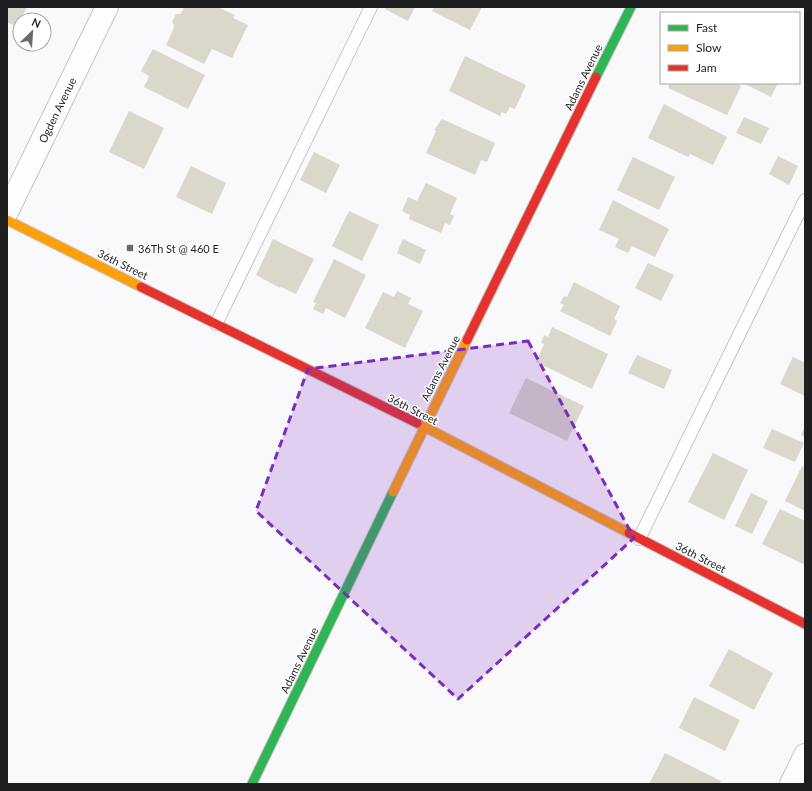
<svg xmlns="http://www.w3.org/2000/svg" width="812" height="791" font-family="Lato,sans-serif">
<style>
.building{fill:#d9d8cb}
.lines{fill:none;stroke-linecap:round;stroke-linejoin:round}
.lane-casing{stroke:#c6c5c7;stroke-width:14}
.street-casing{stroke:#c6c5c7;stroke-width:24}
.fast-casing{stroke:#c6c5c7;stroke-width:11}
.slow-casing{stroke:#c6c5c7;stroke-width:11}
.jam-casing{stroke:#c6c5c7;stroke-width:11}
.lane{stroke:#fefefe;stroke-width:12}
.street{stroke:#fefefe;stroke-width:22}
.fast{stroke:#30b455;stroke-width:9}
.slow{stroke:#ff9f0a;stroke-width:9}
.jam{stroke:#e5322d;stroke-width:9}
.marked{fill:#7b2cbf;fill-opacity:0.2;stroke:#7b2cbf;stroke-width:3;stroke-dasharray:8 5;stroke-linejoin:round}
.poi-dot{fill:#6b6a6c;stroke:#fff;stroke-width:1.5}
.labels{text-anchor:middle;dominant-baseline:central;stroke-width:3;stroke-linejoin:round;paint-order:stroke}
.street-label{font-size:11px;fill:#1f1e20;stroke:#fff}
.poi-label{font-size:11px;fill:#1f1e20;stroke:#fff;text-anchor:start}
</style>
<rect width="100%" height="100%" fill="#f9f8fa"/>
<g class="building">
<path d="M 7,7 L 27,7 L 17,27 L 7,22 Z"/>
<path d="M 184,7 L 217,7 L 235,15 L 233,18 L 248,25 L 232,58 L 212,49 L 204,64 L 166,45 L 173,30 L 174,25 L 172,22 L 176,14 L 181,14 Z"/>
<path d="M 386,7 L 415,7 L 408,21 L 385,9 Z"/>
<path d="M 431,7 L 482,7 L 470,30 L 432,11 L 434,8 Z"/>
<path d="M 153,49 L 205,75 L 188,109 L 144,87 L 149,76 L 141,71 Z"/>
<path d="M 465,56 L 526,85 L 515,109 L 510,107 L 506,114 L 502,112 L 500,116 L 449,91 Z"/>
<path d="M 670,83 L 734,83 L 741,86 L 727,115 L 668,88 Z"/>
<path d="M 743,83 L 778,83 L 771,97 Z"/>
<path d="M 664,104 L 727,137 L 713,165 L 690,154 L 688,157 L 648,138 Z"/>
<path d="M 129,111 L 164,128 L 144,169 L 109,152 Z"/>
<path d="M 744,117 L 769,128 L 761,144 L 736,133 Z"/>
<path d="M 442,119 L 495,143 L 487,162 L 481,160 L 475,175 L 426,153 L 436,131 L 434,130 Z"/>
<path d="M 314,152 L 340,165 L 326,193 L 300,180 Z"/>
<path d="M 778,156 L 798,166 L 789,185 L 769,174 Z"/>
<path d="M 633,157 L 675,177 L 659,210 L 617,190 Z"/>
<path d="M 191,166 L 226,183 L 212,214 L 176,197 Z"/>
<path d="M 426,183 L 457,198 L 450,214 L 454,216 L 450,225 L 445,223 L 441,233 L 409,219 L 410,215 L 402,211 L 408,197 L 417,201 Z"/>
<path d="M 613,200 L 669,229 L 655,257 L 632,246 L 628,253 L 615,247 L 619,239 L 599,230 Z"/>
<path d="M 349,211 L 379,225 L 362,261 L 332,246 Z"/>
<path d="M 273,239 L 314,259 L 296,294 L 281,287 L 280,288 L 256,275 Z"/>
<path d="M 403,239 L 426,250 L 420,264 L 397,253 Z"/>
<path d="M 334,259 L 366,275 L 345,318 L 326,308 L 323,314 L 313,309 L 316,303 L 313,302 Z"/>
<path d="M 648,263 L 674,275 L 661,301 L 635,288 Z"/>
<path d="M 574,282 L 620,306 L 614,319 L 617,321 L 610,336 L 560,311 L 564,305 L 560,303 L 564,296 L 567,297 Z"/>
<path d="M 397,291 L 411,298 L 408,304 L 423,311 L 405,348 L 365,328 L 383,292 L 394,297 Z"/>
<path d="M 552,327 L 608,354 L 592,389 L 536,362 L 544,344 L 541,343 L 544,335 L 548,337 Z"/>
<path d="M 637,355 L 672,370 L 664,389 L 628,373 Z"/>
<path d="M 793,357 L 805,363 L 805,396 L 780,384 Z"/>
<path d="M 526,378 L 584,406 L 567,441 L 509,413 Z"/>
<path d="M 805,426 L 805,437 L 801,435 Z"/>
<path d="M 772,429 L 804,443 L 795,462 L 763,448 Z"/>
<path d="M 713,453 L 748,470 L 724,520 L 688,502 Z"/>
<path d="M 802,466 L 805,468 L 805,511 L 785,501 Z"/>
<path d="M 751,493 L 768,501 L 752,534 L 735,526 Z"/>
<path d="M 780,509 L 805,521 L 805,565 L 762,544 Z"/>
<path d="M 729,649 L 773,673 L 754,710 L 709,686 Z"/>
<path d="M 694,697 L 740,720 L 725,751 L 679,728 Z"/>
<path d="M 665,753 L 721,781 L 719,784 L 649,784 Z"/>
</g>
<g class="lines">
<g class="lane-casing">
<g id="lane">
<path d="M 216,324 L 371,7"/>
<path d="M 639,539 L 805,200"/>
</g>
</g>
<g class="street-casing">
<g id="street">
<path d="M 7,212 L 107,7"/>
<path d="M 791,784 L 805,755"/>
</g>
</g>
<g class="fast-casing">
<g id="fast">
<path d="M 596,77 L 631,7"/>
<path d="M 252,784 L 393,492"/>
</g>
</g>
<g class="slow-casing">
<g id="slow">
<path d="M 7,220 L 141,287"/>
<path d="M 417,423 L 629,533"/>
<path d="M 393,492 L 467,340"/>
</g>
</g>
<g class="jam-casing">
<g id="jam">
<path d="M 141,287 L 417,423"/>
<path d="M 467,340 L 596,77"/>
<path d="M 629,533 L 805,624"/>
</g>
</g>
<use href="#lane" class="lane"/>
<use href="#street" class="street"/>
<use href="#fast" class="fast"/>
<use href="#slow" class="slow"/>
<use href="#jam" class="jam"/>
</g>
<path class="marked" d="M 528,341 L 634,538 L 458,699 L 256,511 L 308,369 Z"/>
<rect class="poi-dot" x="126" y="244" width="8" height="8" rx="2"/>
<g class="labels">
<g class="street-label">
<text transform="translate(583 77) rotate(-64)">Adams Avenue</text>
<text transform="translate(57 110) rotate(-64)">Ogden Avenue</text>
<text transform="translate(123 264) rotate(26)">36th Street</text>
<text transform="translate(440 368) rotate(-63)">Adams Avenue</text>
<text transform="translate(413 409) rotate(27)">36th Street</text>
<text transform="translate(701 557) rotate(27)">36th Street</text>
<text transform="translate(299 660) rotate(-64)">Adams Avenue</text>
</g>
<g class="poi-label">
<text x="138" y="248">36Th St @ 460 E</text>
</g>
</g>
<rect width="812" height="791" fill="none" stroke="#1f1e20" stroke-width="16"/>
<rect x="660" y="12" width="140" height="72" fill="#ffffff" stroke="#a5a5a6"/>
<rect x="668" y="25" width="20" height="6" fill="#30b455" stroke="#a5a5a6"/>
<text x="696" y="32" font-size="12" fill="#1f1e20">Fast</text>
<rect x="668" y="45" width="20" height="6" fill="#ff9f0a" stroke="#a5a5a6"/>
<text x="696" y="52" font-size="12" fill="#1f1e20">Slow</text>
<rect x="668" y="65" width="20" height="6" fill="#e5322d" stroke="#a5a5a6"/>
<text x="696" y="72" font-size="12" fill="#1f1e20">Jam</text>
<g transform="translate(32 32) rotate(25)"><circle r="19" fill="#ffffff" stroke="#a5a5a6"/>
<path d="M0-3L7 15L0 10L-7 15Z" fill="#6b6a6c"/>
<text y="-6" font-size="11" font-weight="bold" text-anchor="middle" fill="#1f1e20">N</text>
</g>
</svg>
